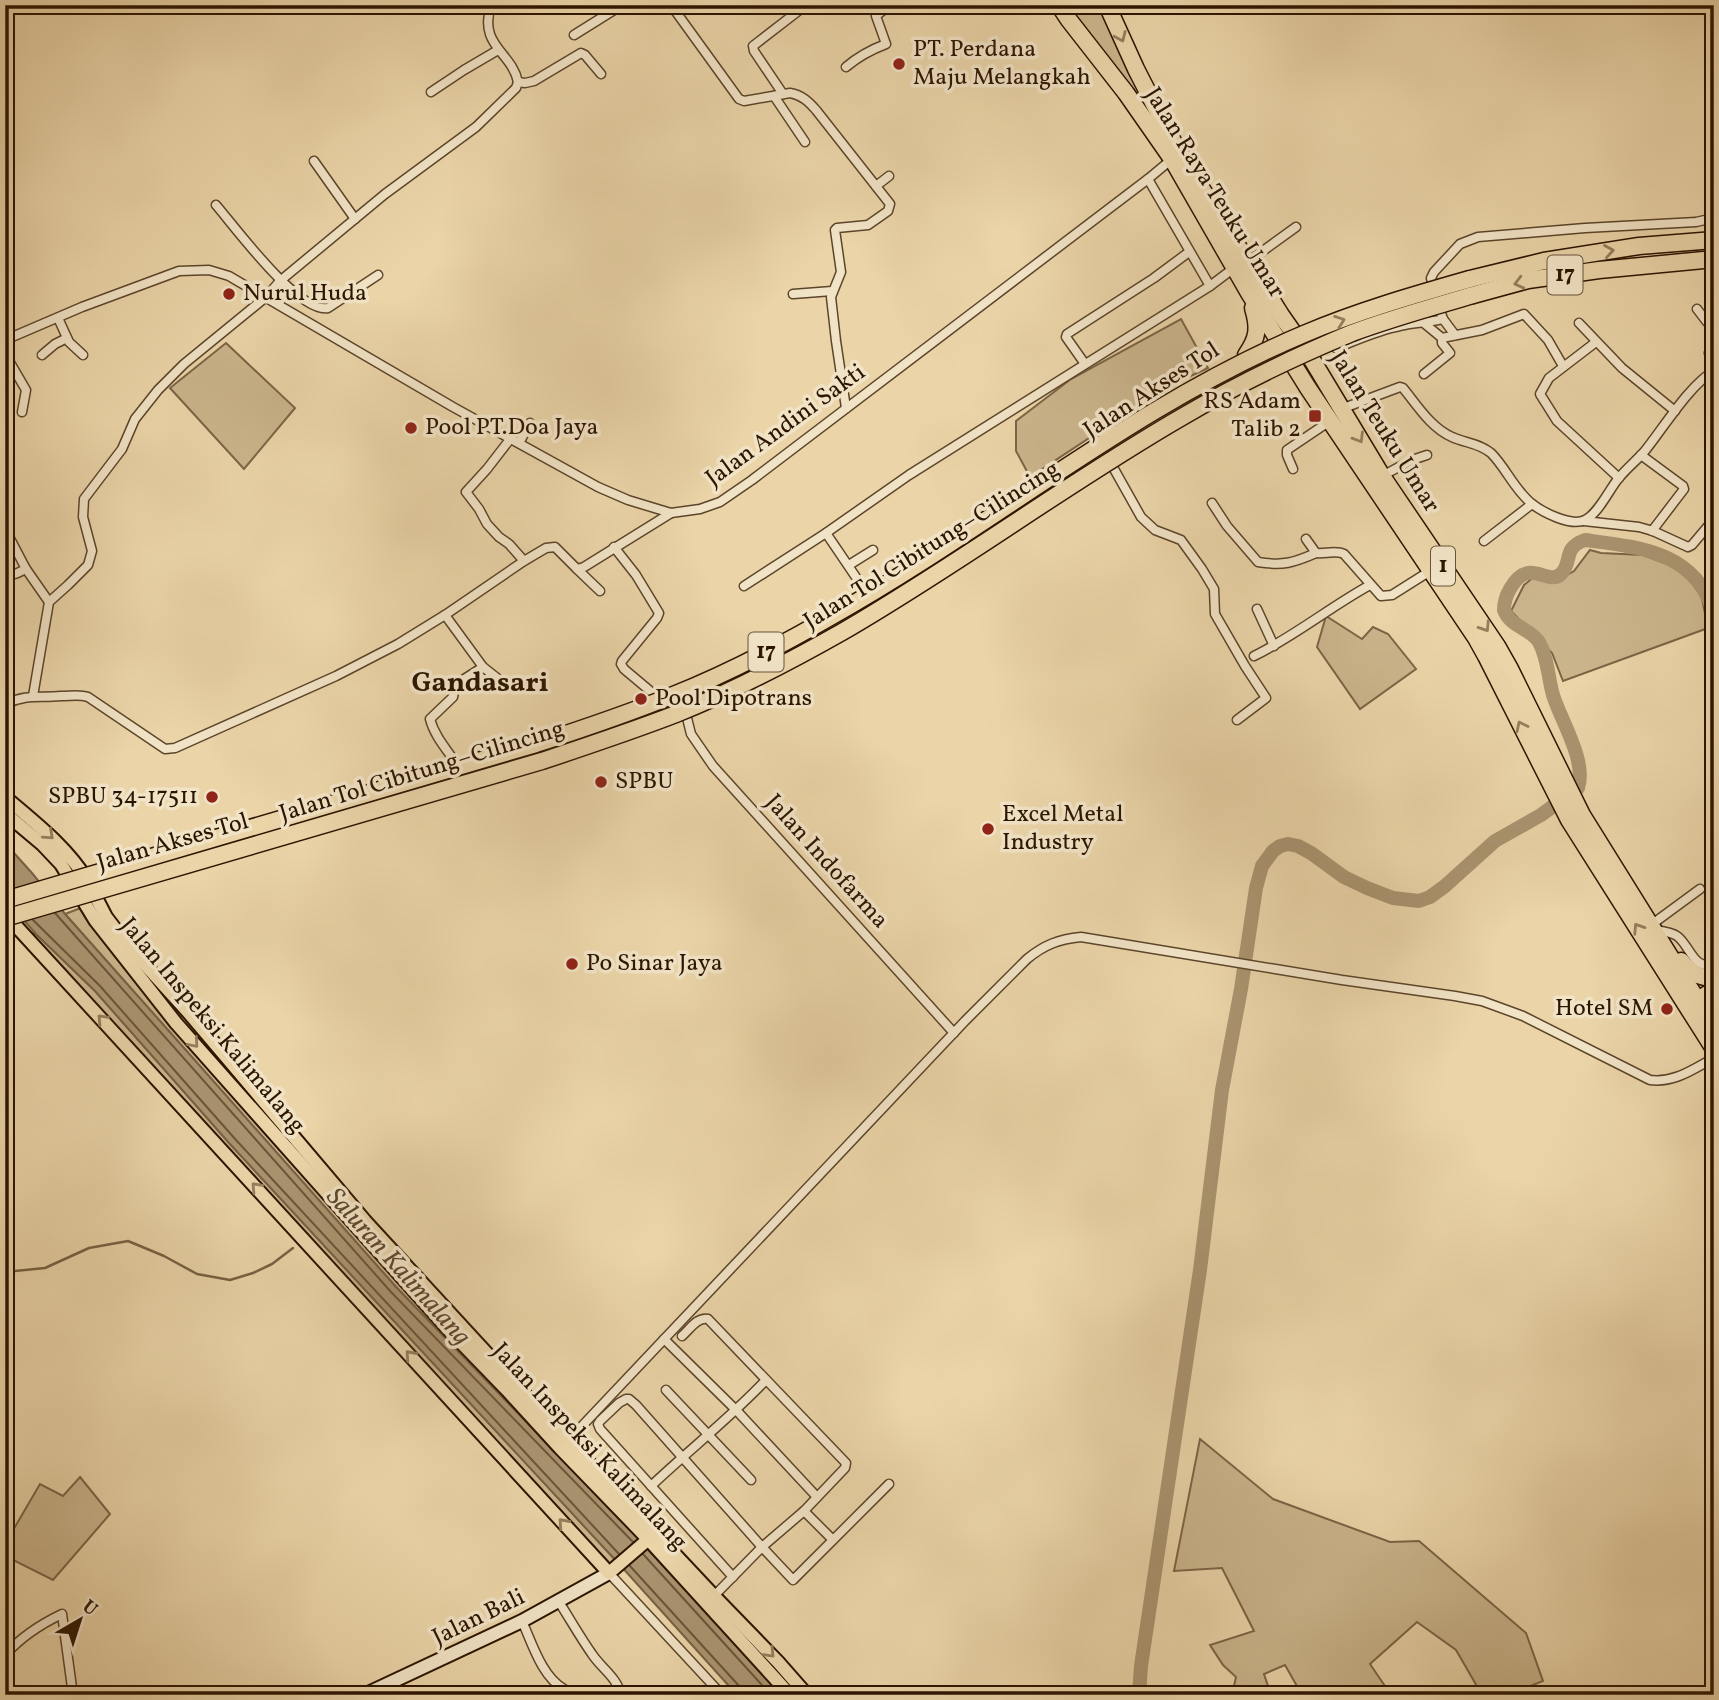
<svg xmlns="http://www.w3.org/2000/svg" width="1719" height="1700" font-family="Vollkorn,serif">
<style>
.green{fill:#cab48b;stroke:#7b6446;stroke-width:2}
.water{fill:#a9936f;stroke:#776143;stroke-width:2}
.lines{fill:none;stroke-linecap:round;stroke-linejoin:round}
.shore{stroke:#6a5438;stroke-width:2}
.stream{stroke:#776143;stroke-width:2.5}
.river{stroke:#a9936f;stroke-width:14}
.street-casing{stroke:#5c452a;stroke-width:11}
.secondary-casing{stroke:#2c1500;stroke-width:16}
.primary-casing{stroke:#2c1500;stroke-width:16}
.highway-casing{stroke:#2c1500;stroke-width:19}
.street{stroke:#f1e3c6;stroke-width:8}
.secondary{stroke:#f1e3c6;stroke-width:12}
.primary{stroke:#ead4a8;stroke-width:12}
.highway{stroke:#ead4a8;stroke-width:16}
.highway-bridge-casing{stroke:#2c1500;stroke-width:19;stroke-linecap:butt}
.highway-bridge{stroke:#ead4a8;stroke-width:16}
.oneway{stroke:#947e5c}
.poi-dot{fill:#8f2418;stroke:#f1e3c6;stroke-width:2.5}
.labels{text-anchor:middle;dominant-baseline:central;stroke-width:7;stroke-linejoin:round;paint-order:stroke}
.shield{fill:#f1e3c6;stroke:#67533b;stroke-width:2}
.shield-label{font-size:23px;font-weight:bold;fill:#2c1500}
.poi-label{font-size:24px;fill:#2c1500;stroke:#f1e3c6;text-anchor:start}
.street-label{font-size:24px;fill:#2c1500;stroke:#f1e3c6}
.water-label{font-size:26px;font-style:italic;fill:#5e472c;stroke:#f1e3c6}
.quarter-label{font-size:28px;font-weight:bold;fill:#2c1500;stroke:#f1e3c6}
</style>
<rect width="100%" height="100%" fill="#ead4a8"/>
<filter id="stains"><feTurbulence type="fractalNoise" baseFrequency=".00286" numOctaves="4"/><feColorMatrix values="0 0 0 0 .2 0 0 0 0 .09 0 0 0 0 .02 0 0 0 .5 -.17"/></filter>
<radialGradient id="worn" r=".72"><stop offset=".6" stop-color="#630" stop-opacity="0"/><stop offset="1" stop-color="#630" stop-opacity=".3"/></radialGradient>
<g class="green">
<path d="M 1059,5 L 1107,5 L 1136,69 L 1324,379 L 1308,388 L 1172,159 Z"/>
<path d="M 1181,319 L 1208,368 L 1165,388 L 1030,477 L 1016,451 L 1016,421 L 1071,379 Z"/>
<path d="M 226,343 L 295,408 L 244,469 L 170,388 Z"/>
<path d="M 1590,550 L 1601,553 L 1643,555 L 1678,568 L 1700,589 L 1708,628 L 1563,681 L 1552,653 L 1511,611 L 1524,585 L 1535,576 L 1560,579 L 1574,571 Z"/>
<path d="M 1326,616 L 1362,639 L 1373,627 L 1388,634 L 1416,669 L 1360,709 L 1317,647 Z"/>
<path d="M 86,906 L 238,1092 L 248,1083 L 365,1221 L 807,1695 L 781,1695 L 643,1543 L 396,1287 L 65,914 Z"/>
<path d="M 20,931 L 36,934 L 95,991 L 230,1144 L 620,1565 L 609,1573 Z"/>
<path d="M 1200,1439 L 1273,1499 L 1390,1542 L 1419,1541 L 1526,1633 L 1543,1681 L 1508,1695 L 1482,1695 L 1456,1650 L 1417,1622 L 1370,1664 L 1391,1695 L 1302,1695 L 1285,1665 L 1264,1674 L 1271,1695 L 1232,1695 L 1236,1677 L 1223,1665 L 1210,1645 L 1254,1631 L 1222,1568 L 1174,1571 Z"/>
<path d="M 80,1477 L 110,1514 L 53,1580 L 5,1556 L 5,1544 L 40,1484 L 63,1496 Z"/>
</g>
<path class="water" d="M 5,843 L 32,873 L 65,914 L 396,1287 L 643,1543 L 781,1695 L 737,1695 L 620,1565 L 230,1144 L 95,991 L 36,934 L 5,899 Z"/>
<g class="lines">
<g class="shore">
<path d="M 55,913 L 391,1292 L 633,1542"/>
<path d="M 33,920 L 100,986 L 236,1140 L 619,1554"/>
<path d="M 643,1554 L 771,1695"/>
<path d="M 630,1566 L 740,1687 L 742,1695"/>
</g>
<path class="stream" d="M 5,1272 L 45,1268 L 89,1248 L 128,1241 L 164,1256 L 197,1274 L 230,1280 L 253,1273 L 272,1264 L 293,1248"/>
<path class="river" d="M 1139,1695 L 1141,1666 L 1200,1270 L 1222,1090 L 1241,989 L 1256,888 L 1262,866 L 1273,851 L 1280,846 L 1288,844 L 1298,846 L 1311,853 L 1344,877 L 1367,888 L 1393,898 L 1419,901 L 1430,897 L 1445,886 L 1495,841 L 1541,815 L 1578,788 C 1587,761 1561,721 1553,695 C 1548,678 1548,658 1539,642 C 1530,628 1510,627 1504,610 C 1504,602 1506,596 1510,589 C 1529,555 1547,587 1561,574 C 1573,562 1562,548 1585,540 C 1639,547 1698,552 1714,615"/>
<g class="street-casing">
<g id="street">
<path d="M 491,5 C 478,46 512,52 518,82"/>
<path d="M 671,5 L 739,99 L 744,101 L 790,93 C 802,95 809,102 816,110 L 890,204 L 888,211 L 868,225 L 837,228 L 835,230 L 841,272 L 831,297 L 836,341 L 846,408"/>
<path d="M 574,35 L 622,5"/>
<path d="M 846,67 C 859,56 870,50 886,44 L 876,16 L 886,8 L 884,5"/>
<path d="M 518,82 L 525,83 L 534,81 L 581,53 L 585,55 L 601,74"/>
<path d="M 431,92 L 464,70 L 498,50"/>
<path d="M 783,94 L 754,51 L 753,46 L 806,5"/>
<path d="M 774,96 L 805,142"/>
<path d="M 314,161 L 355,219"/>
<path d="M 1148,179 L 1210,286"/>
<path d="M 876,186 L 889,176"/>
<path d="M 216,205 C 235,227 299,314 328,308 L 378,275"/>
<path d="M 1249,261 L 1296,227"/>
<path d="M 1434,292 L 1431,278 L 1434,272 L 1460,244 L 1478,237 L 1585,228 L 1696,222 L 1714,218"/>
<path d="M 793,294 L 832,291"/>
<path d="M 1438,304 L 1443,319 L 1455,335"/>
<path d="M 1697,309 L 1707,322 L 1714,315"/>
<path d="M 58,318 L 69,342 L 83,355"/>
<path d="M 1579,323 L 1622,368 L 1675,411"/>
<path d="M 1425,324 L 1442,338 L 1482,330 L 1524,314 L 1548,340 L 1563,366"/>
<path d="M 5,340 L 82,307 L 179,271 L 209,270 L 229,276 L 453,407 L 598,487 L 628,500 L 671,513 L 700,509 L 720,502 L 752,480 L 1148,179 L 1172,159"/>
<path d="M 1596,342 L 1549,378 L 1540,394 L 1557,421 L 1619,478"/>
<path d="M 1714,346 L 1709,353 L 1714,361"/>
<path d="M 1336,348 C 1357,340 1378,330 1400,326 C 1415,322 1428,323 1443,319"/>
<path d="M 5,354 L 26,390 L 22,412"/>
<path d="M 42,355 L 55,344 L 67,338"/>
<path d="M 1085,364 L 1066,337 L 1067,334 L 1154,278 L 1189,252"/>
<path d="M 1424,374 L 1450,353 L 1442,343 L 1442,338"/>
<path d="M 1341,409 L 1400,387 L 1403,388 C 1417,405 1431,428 1452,437 C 1465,443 1479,443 1491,453 C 1506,468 1514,489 1531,503 C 1542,512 1571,527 1585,520 C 1598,514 1609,490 1618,479 C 1626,469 1636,461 1644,452 C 1662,430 1690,384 1714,371"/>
<path d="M 511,438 L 487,469 L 466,492 L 479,509 L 487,524 L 499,537 L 509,544 L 524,561"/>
<path d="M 519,443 L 530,423"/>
<path d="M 1641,455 L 1683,486 L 1684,489 L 1652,531"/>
<path d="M 1109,460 L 1141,517 L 1155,530 L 1181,540 L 1202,569 L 1214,589 L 1215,614 L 1245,666 L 1266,698 L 1237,720"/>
<path d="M 1293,469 L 1287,455 L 1287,450 L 1330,421"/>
<path d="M 1382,476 L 1412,460 L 1427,455"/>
<path d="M 1212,503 L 1227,526 L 1258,562 C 1283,566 1293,563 1316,553"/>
<path d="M 1584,521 L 1639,527 L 1653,531 L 1688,547 L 1692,545 L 1714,519"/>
<path d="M 5,529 L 26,569 L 49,602"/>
<path d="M 826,533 L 868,595"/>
<path d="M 1306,539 L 1316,553 C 1325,554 1336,550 1344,554 L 1381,596 L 1392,595 L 1430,571"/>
<path d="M 1484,541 L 1532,504"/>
<path d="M 614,547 L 636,575 L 659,613 L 657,618 L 622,661 L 621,664 L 624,669 L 662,701"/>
<path d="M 849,565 L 873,550"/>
<path d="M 577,569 L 600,591"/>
<path d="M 5,570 C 14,578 16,573 26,569"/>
<path d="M 744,586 L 826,533 L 909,475 L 1210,286 L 1234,268"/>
<path d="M 1257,609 L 1274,646"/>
<path d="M 445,615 L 483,667 L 507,686"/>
<path d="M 1254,656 C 1295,636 1330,607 1370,585"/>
<path d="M 33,696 L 49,602 L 68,585 L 88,565 L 92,551 L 83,517 L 84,499 L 122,449 L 135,419 L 158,390 L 184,364 L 266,297 L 280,281 L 385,194 L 476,127 L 516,88 L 518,82"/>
<path d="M 5,704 C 27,694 38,698 61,696 C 71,696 79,694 88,697 L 165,749 L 175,748 L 336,676 L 398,644 L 445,615 L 524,561 L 546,548 L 555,547 L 577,569 L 584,567 L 671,513"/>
<path d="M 685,710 L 691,734 L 713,766 L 954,1033"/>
<path d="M 465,779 C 456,758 436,742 430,719 L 453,697 L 455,686 L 458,683 L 483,667"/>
<path d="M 1651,925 L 1700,889"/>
<path d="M 1655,930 C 1662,931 1671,932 1677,936 C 1690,945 1693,971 1714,964"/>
<path d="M 682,1336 C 690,1329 697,1317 708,1319 L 846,1463 L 845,1468 L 804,1511 L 762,1547 L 712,1598"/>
<path d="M 664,1339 L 737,1411 L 817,1497"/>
<path d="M 666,1390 L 751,1480"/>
<path d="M 565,1444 L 965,1021 L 1027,959 C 1044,945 1059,939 1081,937 L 1342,980 L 1455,996 L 1482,1001 L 1523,1016 L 1650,1080 C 1675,1083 1693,1069 1714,1058"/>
<path d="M 651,1486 C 689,1450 730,1418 766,1380"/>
<path d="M 804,1511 L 832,1539"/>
<path d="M 609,1573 L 722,1695"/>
<path d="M 733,1577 L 600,1429 L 598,1424 L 600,1421 L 619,1403 L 626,1399 L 629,1399 L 636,1405 L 762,1547 L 793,1580 L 889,1484"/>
<path d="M 559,1602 C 570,1619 580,1637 592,1654 C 601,1668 617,1677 621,1695"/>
<path d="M 522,1621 C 532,1643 542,1677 564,1689"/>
<path d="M 5,1655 C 21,1637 41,1624 62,1614 L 73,1695"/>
</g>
</g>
<g class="secondary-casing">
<path id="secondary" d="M 364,1695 L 522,1621 L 609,1573"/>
</g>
<g class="primary-casing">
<g id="primary">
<path d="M 5,797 C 34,822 66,846 87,880"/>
<path d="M 5,813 L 43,845 L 61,864 L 95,920 L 176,1023 L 357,1227 L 448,1329 L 507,1390 L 560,1448 L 648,1539 L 790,1695"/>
<path d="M 91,888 L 106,917 L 129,947 L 188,1012 L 365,1221 L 514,1383 L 714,1596 L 778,1662 L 807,1695"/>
<path d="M 5,914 L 609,1573 L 652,1536"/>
</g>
</g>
<g class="highway-casing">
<g id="highway">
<path d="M 1059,5 L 1069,20 L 1126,93 L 1172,159 L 1249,293 L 1308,388 L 1476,638 L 1486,656 L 1569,820 L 1714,1049"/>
<path d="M 1107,5 L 1136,69 L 1178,151 L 1281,315 L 1311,358 L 1382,476 L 1497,646 L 1510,669 L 1582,815 L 1714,1027"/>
<path d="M 1470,279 L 1544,261 L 1639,246 L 1714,240"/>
<path d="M 1473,295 L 1528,280 L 1599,270 L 1714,259"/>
<path d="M 1246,355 C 1258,338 1259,328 1253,308"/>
<path d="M 1681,961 C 1692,974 1697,976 1714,979"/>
<path d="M 1689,1005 L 1714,990"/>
</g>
</g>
<use href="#street" class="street"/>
<use href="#secondary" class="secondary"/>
<use href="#primary" class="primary"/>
<use href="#highway" class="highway"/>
<g class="highway-bridge-casing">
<g id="highway-bridge">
<path d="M 5,900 L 536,744 C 582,729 627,714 671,696 C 727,674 780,646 832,616 C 992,526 1135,405 1304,334 C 1358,311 1414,295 1470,279"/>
<path d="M 5,918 L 542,761 C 587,746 632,731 676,714 C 734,691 789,662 842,632 C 958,565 1066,484 1182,417 C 1236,385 1294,357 1352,333 C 1392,318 1433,307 1473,295"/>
</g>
</g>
<use href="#highway-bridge" class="highway-bridge"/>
</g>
<defs><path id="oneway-chevron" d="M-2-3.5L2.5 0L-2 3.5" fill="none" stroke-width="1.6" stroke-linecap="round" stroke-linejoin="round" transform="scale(1.75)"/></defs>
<g class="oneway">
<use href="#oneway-chevron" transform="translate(1121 37) rotate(66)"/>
<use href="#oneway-chevron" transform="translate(1609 251) rotate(-9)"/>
<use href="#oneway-chevron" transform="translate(1519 283) rotate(166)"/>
<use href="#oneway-chevron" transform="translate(1340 321) rotate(-20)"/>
<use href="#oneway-chevron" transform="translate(1359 438) rotate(59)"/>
<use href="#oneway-chevron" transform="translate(1485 627) rotate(57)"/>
<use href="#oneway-chevron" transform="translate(1521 726) rotate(-116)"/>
<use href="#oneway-chevron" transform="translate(49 835) rotate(42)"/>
<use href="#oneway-chevron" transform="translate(1638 928) rotate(-123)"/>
<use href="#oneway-chevron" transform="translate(102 1019) rotate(-133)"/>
<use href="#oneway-chevron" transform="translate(194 1043) rotate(49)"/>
<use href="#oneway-chevron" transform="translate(256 1187) rotate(-133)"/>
<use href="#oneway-chevron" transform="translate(410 1355) rotate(-132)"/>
<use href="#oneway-chevron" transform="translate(563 1523) rotate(-132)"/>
<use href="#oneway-chevron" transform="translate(770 1653) rotate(46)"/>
</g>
<g class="poi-dot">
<circle cx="899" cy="64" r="7"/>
<circle cx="229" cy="294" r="7"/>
<rect x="1308" y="409" width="14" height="14" rx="3.5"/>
<circle cx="411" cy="428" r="7"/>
<circle cx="641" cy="699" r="7"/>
<circle cx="601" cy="782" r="7"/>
<circle cx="212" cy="797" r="7"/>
<circle cx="988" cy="829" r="7"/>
<circle cx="572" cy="964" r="7"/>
<circle cx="1667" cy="1009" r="7"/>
</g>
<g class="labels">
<g class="shield">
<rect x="1547.5" y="255.5" width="35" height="39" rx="5"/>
<rect x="1431" y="546.5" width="24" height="39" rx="5"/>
<rect x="748.5" y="632.5" width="35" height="39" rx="5"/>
</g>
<g class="shield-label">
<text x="1565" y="275">17</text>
<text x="1443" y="566">1</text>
<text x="766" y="652">17</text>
</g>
<g class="poi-label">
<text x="913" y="50">PT. Perdana<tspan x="913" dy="28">Maju Melangkah</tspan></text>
<text x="243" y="294">Nurul Huda</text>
<text x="1301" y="402" text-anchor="end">RS Adam<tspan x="1301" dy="28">Talib 2</tspan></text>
<text x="425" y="428">Pool PT.Doa Jaya</text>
<text x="655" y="699">Pool Dipotrans</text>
<text x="615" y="782">SPBU</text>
<text x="198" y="797" text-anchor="end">SPBU 34-17511</text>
<text x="1002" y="815">Excel Metal<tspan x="1002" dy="28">Industry</tspan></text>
<text x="586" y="964">Po Sinar Jaya</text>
<text x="1653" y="1009" text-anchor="end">Hotel SM</text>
</g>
<g class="street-label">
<text transform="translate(1214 193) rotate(58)">Jalan Raya Teuku Umar</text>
<text transform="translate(1152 391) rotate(-33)">Jalan Akses Tol</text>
<text transform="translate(786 426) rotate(-36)">Jalan Andini Sakti</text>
<text transform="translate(1384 432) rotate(58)">Jalan Teuku Umar</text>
<text transform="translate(932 546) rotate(-32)">Jalan Tol Cibitung–Cilincing</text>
<text transform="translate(422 772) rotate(-17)">Jalan Tol Cibitung–Cilincing</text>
<text transform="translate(173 843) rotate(-16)">Jalan Akses Tol</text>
<text transform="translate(826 862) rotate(48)">Jalan Indofarma</text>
<text transform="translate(212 1026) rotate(50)">Jalan Inspeksi Kalimalang</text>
<text transform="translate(589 1447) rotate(47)">Jalan Inspeksi Kalimalang</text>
<text transform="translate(479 1618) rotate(-26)">Jalan Bali</text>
</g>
<g class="water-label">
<text transform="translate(398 1267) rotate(48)">Saluran Kalimalang</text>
</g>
<g class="quarter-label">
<text x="480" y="683">Gandasari</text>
</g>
</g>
<rect width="1719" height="1700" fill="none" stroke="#ead4a8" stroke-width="28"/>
<rect x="7" y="7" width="1705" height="1686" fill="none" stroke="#2c1500" stroke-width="3.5"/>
<rect x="14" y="14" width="1691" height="1672" fill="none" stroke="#2c1500" stroke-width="2"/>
<g transform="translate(80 1620) rotate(39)" stroke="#f1e3c6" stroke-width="5" paint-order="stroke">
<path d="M0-5L12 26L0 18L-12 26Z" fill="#2c1500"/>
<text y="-10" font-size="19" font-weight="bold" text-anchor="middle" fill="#2c1500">U</text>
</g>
<rect width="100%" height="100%" filter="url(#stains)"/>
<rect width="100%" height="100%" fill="url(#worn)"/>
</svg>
